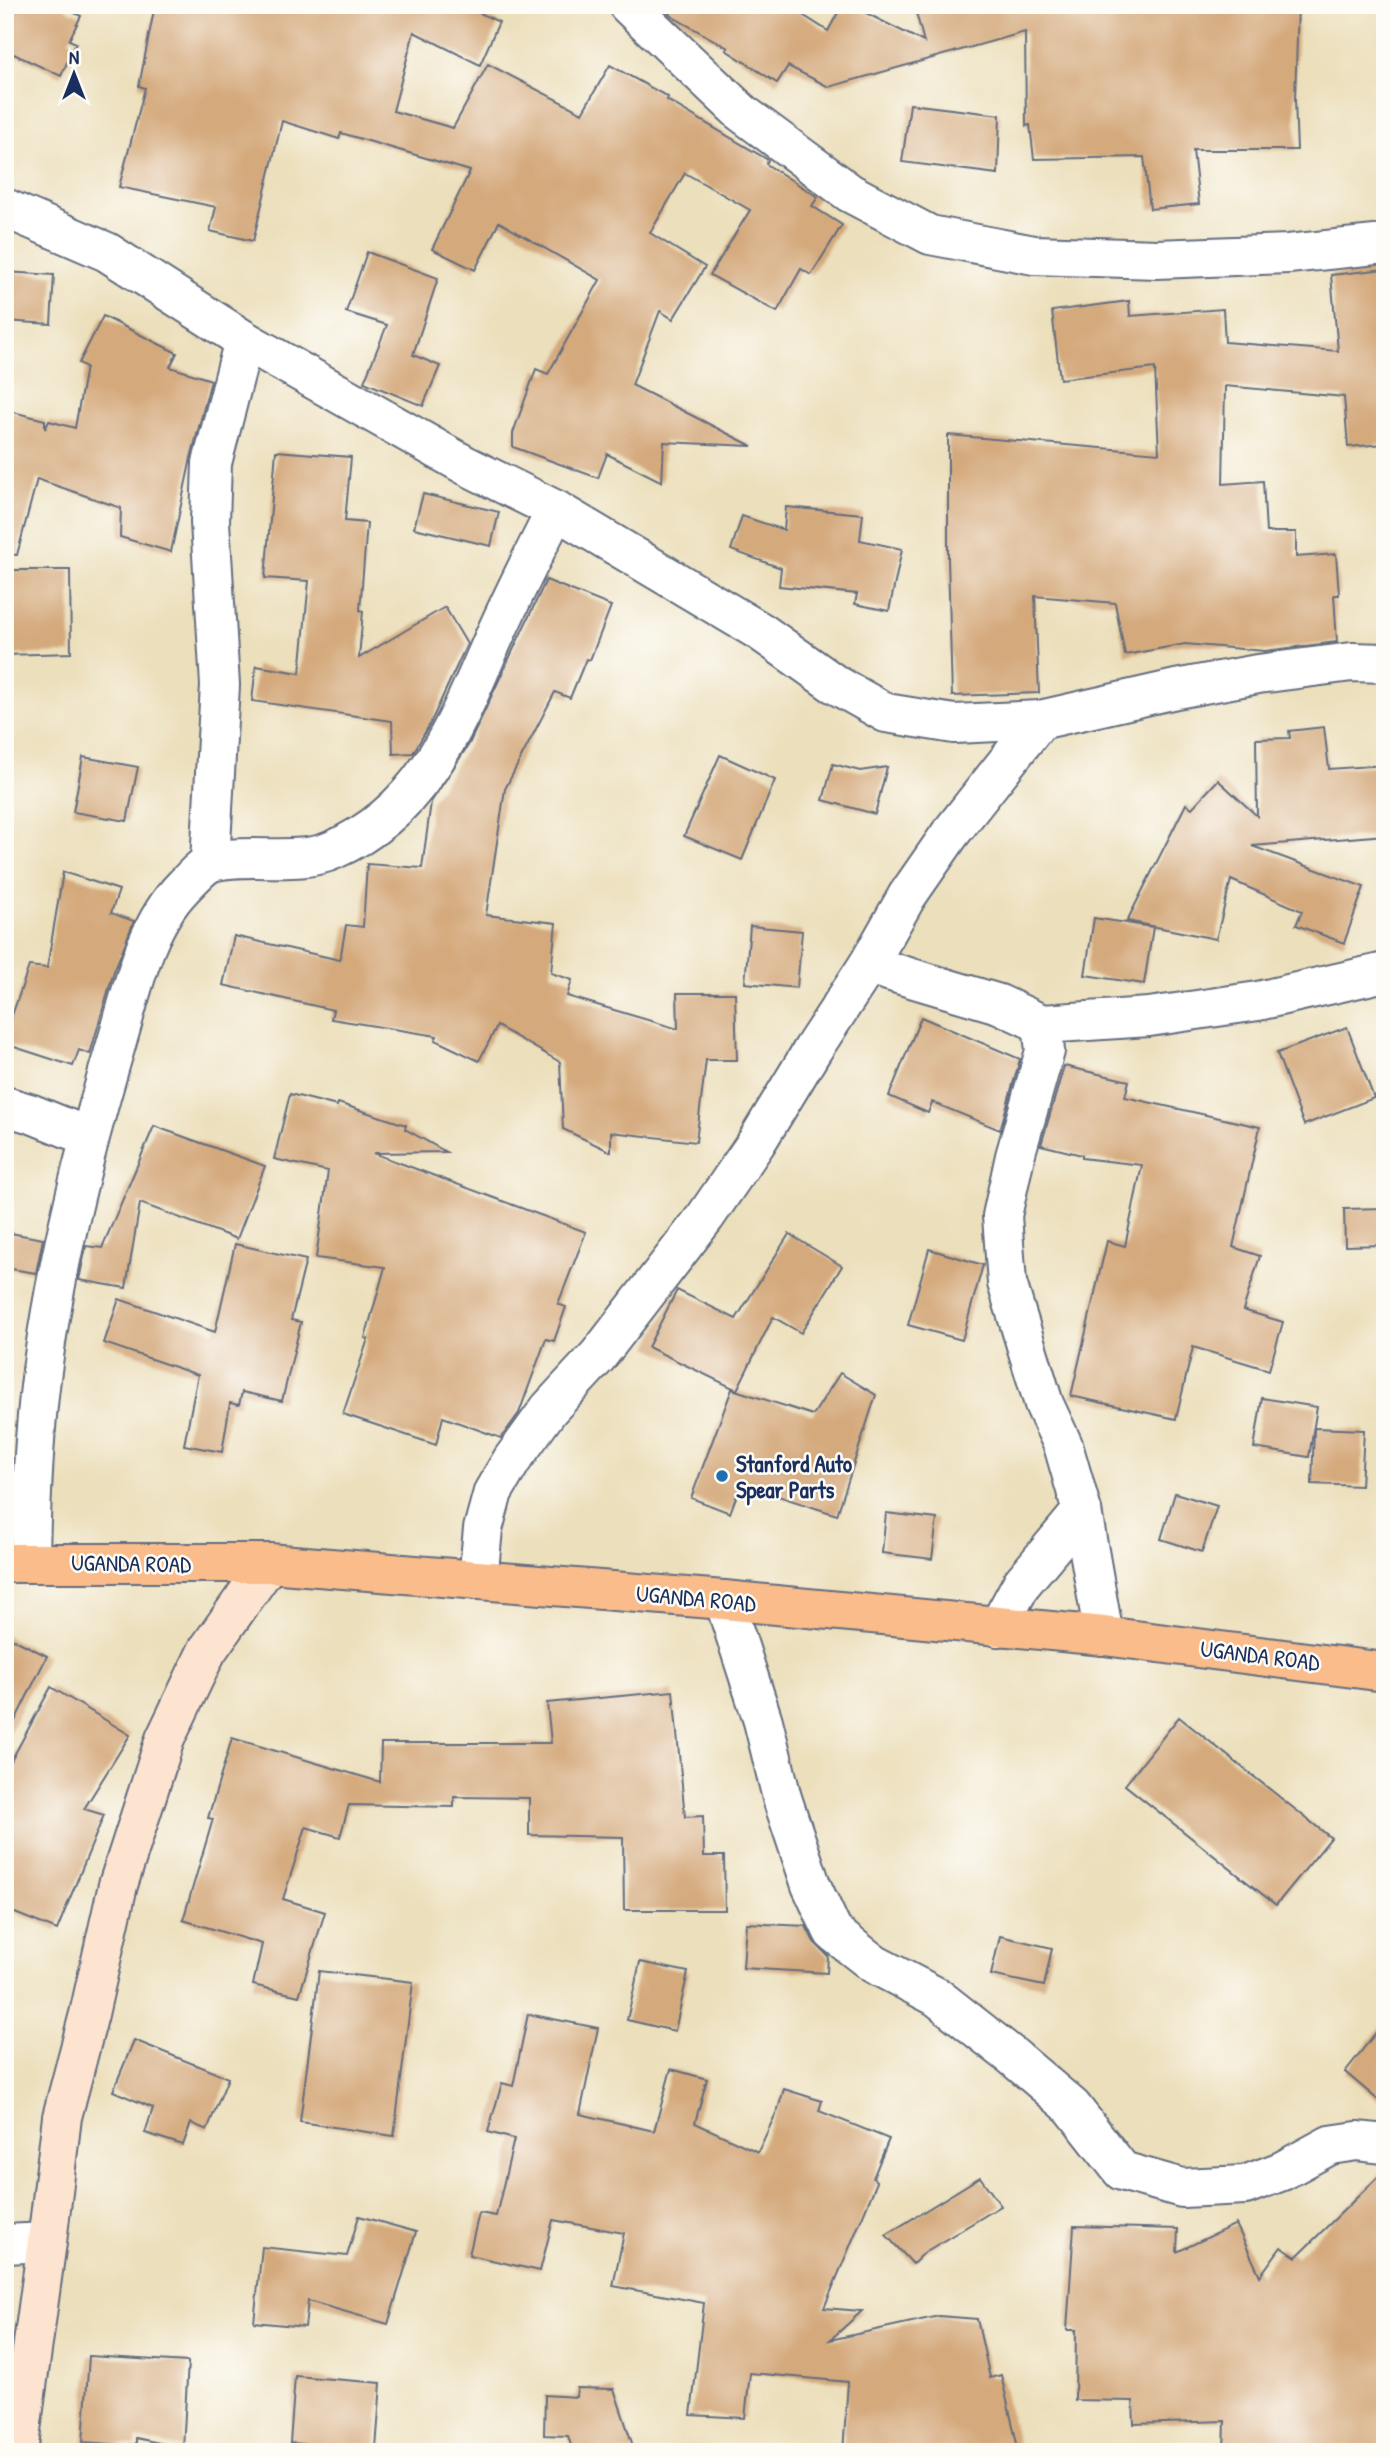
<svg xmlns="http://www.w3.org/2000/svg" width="1390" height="2457" font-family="'Patrick Hand',sans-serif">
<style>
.building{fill:#d4a97c}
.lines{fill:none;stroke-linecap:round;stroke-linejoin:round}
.street-casing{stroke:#646d7f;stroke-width:42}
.secondary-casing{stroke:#646d7f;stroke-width:42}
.primary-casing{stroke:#646d7f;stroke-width:42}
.street{stroke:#fff;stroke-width:38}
.secondary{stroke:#fde4d0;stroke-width:38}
.primary{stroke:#f9bc8a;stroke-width:38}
.poi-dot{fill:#1f6fb2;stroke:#fdfcf7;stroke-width:2.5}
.labels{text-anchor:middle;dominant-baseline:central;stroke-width:5;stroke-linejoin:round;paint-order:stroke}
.poi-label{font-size:23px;font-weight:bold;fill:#1b2f5e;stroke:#fdfcf7;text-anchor:start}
.street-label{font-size:23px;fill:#1b2f5e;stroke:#fdfcf7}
</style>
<rect width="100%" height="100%" fill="#fdfcf7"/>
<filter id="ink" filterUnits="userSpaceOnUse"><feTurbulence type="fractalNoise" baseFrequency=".0143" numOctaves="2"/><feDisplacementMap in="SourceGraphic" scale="14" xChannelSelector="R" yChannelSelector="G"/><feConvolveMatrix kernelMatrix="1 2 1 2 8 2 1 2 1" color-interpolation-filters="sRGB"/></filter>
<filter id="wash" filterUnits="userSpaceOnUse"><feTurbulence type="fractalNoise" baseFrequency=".00686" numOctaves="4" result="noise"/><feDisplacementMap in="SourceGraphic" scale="28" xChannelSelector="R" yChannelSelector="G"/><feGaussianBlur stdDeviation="1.57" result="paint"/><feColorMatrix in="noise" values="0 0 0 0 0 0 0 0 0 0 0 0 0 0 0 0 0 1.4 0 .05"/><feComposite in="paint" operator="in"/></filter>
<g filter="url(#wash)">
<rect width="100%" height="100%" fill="#ecdfbc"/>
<g id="blocks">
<g class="building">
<path d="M 5,5 L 58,5 L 81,16 L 69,40 L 76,43 L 61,76 L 5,50 Z"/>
<path d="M 155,5 L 463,5 L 499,22 L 480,65 L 414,32 L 393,111 L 453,128 L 488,64 L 582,113 L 610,65 L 668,97 L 667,100 L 768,160 L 766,164 L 818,197 L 812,206 L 842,225 L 811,275 L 801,269 L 777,312 L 710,275 L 750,210 L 685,173 L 650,233 L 705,267 L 673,319 L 660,311 L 632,385 L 752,446 L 664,442 L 662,482 L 607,454 L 598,478 L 513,447 L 513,433 L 536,369 L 548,374 L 600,280 L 499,222 L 475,270 L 432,249 L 470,171 L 341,133 L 339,139 L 282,121 L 253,241 L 210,231 L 216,207 L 119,187 L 145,88 L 139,86 Z"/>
<path d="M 660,5 L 787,5 L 828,31 L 842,5 L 850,5 L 924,42 L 914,5 L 1298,5 L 1295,100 L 1297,150 L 1193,150 L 1199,204 L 1150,209 L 1144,157 L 1034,159 L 1030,125 L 1026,126 L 1025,32 L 829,87 L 788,66 L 777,83 L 726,50 L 728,48 L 673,17 Z"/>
<path d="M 910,104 L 1000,115 L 998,174 L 902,162 Z"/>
<path d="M 367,252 L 438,278 L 413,355 L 440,366 L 423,406 L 364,382 L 387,325 L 346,312 Z"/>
<path d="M 1385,269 L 1385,444 L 1348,447 L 1344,397 L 1225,386 L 1223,484 L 1263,481 L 1266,532 L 1296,532 L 1296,557 L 1336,554 L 1339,595 L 1334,595 L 1337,642 L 1265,651 L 1185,644 L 1125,655 L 1115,603 L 1035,596 L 1039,693 L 952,696 L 948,559 L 948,435 L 1159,453 L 1155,368 L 1060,379 L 1052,311 L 1129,301 L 1130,316 L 1223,309 L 1225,342 L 1338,351 L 1331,275 Z"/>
<path d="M 5,272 L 54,275 L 51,324 L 5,321 Z"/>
<path d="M 103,316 L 177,353 L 170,367 L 211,380 L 191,458 L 171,552 L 120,537 L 121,508 L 37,479 L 17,555 L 5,554 L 5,410 L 45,420 L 45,429 L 49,421 L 75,428 L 86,367 L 79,363 Z"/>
<path d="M 276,451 L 351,457 L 345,521 L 367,523 L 360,610 L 363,611 L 359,658 L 445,607 L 467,644 L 430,724 L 413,753 L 393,754 L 392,721 L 252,701 L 256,666 L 300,673 L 309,581 L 265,578 Z"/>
<path d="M 423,494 L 499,512 L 491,546 L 414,528 Z"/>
<path d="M 786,507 L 863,514 L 860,540 L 902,549 L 889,611 L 855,604 L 857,594 L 779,586 L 781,568 L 731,550 L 742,516 L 784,530 Z"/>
<path d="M 5,570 L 70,570 L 71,653 L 5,655 Z"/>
<path d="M 546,580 L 611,606 L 590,660 L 586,659 L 570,698 L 555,692 L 505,789 L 486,915 L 556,923 L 551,973 L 572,980 L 567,996 L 678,1029 L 677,993 L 735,993 L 737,1060 L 706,1060 L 696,1142 L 611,1132 L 611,1152 L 563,1129 L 560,1062 L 497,1026 L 479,1061 L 435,1040 L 437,1036 L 331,1019 L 333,1010 L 223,985 L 234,936 L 340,960 L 346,925 L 363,927 L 367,864 L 422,868 L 431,802 L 469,744 Z"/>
<path d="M 1324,727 L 1329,769 L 1385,765 L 1385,835 L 1252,846 L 1364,887 L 1344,943 L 1296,925 L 1302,911 L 1231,880 L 1216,939 L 1127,921 L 1186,804 L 1192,808 L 1218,780 L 1257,816 L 1256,739 L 1290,738 L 1289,731 Z"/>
<path d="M 720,755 L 775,780 L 742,860 L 684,836 Z"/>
<path d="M 83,757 L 138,767 L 127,821 L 73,812 Z"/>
<path d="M 833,764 L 860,771 L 887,767 L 875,814 L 823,800 Z"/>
<path d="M 63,872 L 119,890 L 111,913 L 134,921 L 114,971 L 90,1054 L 79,1050 L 73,1066 L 5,1044 L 5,1036 L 29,966 L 47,968 Z"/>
<path d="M 1094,918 L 1153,927 L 1144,984 L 1085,975 Z"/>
<path d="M 750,926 L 802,931 L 797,988 L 745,983 Z"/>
<path d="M 921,1017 L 1020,1059 L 1000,1130 L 932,1102 L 928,1113 L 889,1096 Z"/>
<path d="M 1347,1027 L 1374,1098 L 1304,1125 L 1277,1053 Z"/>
<path d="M 1064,1066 L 1129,1081 L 1125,1097 L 1260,1127 L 1233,1247 L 1260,1256 L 1243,1310 L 1283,1322 L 1269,1370 L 1193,1347 L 1176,1419 L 1071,1396 L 1107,1241 L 1125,1246 L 1142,1165 L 1082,1158 L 1082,1155 L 1041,1145 Z"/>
<path d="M 290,1094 L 337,1106 L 338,1103 L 406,1125 L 405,1129 L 446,1152 L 373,1153 L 586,1232 L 558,1304 L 566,1307 L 554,1341 L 546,1339 L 519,1413 L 501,1438 L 443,1417 L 436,1445 L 343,1414 L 368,1339 L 365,1338 L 385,1267 L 316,1258 L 328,1171 L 274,1159 Z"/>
<path d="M 154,1126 L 265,1166 L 237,1239 L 140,1203 L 126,1288 L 79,1280 L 86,1246 L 102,1248 Z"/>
<path d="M 1385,1208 L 1385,1245 L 1345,1246 L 1344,1209 Z"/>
<path d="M 5,1232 L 43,1239 L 36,1273 L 5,1268 Z"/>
<path d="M 789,1234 L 842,1266 L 801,1333 L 773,1317 L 737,1390 L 648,1347 L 677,1290 L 736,1319 Z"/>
<path d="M 235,1244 L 306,1260 L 291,1320 L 301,1322 L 282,1401 L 242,1392 L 239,1405 L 230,1403 L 222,1452 L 184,1445 L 198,1375 L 104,1343 L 119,1299 L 215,1332 Z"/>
<path d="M 929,1249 L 983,1265 L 962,1340 L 908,1325 Z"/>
<path d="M 840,1373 L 876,1395 L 837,1515 L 741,1484 L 730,1513 L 691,1498 L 732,1389 L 813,1415 Z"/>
<path d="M 1262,1398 L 1317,1407 L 1309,1457 L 1254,1448 Z"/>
<path d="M 1314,1428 L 1364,1430 L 1361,1486 L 1312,1484 Z"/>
<path d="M 1175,1493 L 1217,1506 L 1202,1552 L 1161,1539 Z"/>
<path d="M 886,1513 L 937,1519 L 932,1559 L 882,1553 Z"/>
<path d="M 5,1635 L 47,1656 L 5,1741 Z"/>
<path d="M 51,1687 L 130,1735 L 84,1809 L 104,1815 L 57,1930 L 5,1909 L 5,1772 Z"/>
<path d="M 673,1691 L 685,1817 L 703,1816 L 704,1856 L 724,1856 L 725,1910 L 624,1910 L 623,1837 L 529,1835 L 529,1798 L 454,1797 L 454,1807 L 349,1805 L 340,1837 L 306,1827 L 283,1899 L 325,1912 L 299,1996 L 253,1985 L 262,1944 L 183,1920 L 213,1819 L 208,1818 L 232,1738 L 380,1782 L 381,1743 L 551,1743 L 547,1703 Z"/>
<path d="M 1179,1717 L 1331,1838 L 1276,1905 L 1125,1785 Z"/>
<path d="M 746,1923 L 806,1926 L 814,1942 L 828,1956 L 827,1973 L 743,1968 Z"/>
<path d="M 1000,1936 L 1052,1948 L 1044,1986 L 991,1975 Z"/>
<path d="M 640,1962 L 688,1972 L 675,2031 L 627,2020 Z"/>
<path d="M 319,1971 L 413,1982 L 394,2136 L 300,2122 Z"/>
<path d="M 528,2014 L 598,2028 L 580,2114 L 654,2131 L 671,2069 L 707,2079 L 695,2123 L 758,2152 L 778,2109 L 784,2089 L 822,2101 L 819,2111 L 889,2139 L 873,2178 L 877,2182 L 824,2308 L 862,2311 L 830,2340 L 939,2316 L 977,2319 L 990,2378 L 1001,2375 L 1019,2452 L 843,2452 L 848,2382 L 750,2373 L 745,2418 L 691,2415 L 704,2303 L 613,2286 L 624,2233 L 553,2220 L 540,2271 L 469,2255 L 479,2213 L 496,2216 L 514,2139 L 488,2132 L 502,2083 L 513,2086 Z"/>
<path d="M 1385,2021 L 1385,2106 L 1345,2072 Z"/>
<path d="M 134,2040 L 228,2078 L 207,2130 L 191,2123 L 183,2145 L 145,2133 L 153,2108 L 113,2091 Z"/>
<path d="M 1385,2170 L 1385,2452 L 1224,2452 L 1225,2421 L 1134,2424 L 1133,2401 L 1075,2400 L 1076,2330 L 1067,2330 L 1074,2226 L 1178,2229 L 1177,2252 L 1236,2224 L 1260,2276 L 1281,2247 L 1296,2257 Z"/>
<path d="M 980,2177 L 1001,2206 L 925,2252 L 913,2264 L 886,2235 Z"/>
<path d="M 359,2216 L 416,2232 L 388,2324 L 308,2301 L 305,2327 L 254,2322 L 262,2247 L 347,2256 Z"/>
<path d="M 89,2356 L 188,2362 L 183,2448 L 136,2438 L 136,2446 L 83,2442 Z"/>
<path d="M 295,2376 L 381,2383 L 376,2449 L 290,2443 Z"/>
<path d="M 577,2388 L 614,2389 L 635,2452 L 573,2452 L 568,2436 L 544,2435 L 545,2395 L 576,2397 Z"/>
</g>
</g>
</g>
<g filter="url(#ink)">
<use href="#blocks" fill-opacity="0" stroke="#646d7f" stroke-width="2"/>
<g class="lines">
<g class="street-casing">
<g id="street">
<path d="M 628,5 L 742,113 L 850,193 L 930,235 L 1034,255 L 1157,259 L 1288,254 L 1385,244"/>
<path d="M 5,208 L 107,252 L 244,340 L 465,465 L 556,510 L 761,632 L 833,683 L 886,713 L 954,724 L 1040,720 L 1176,689 L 1258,674 L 1352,662 L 1385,663"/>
<path d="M 210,862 L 220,685 L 210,522 L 212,463 L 244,340"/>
<path d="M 868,965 L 999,1004 L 1042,1024 L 1045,1051 L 1015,1156 L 1002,1216 L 1007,1283 L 1044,1404 L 1063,1445 L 1082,1511 L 1104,1636"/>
<path d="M 1042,1024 L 1149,1017 L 1258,1001 L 1385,972"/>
<path d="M 5,1106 L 32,1114 L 89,1137"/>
<path d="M 30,1561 C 31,1493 34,1424 44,1356 C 59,1249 87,1142 118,1038 C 133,987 145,926 183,887 C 191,879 203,865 212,862 C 250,852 298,866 333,850 C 424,810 455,727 492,642 C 512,597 534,553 556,510"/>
<path d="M 478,1580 L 483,1529 L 493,1492 L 512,1460 L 549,1409 L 598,1356 L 706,1216 L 756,1143 L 813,1049 L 868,965 L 907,896 L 950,834 L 1040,720"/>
<path d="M 724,1600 L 763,1721 L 782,1798 L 811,1885 L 833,1932 L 874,1964 L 937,1997 L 1012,2056 L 1072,2107 L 1122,2171 L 1182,2188 L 1245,2185 L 1282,2171 L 1330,2145 L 1357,2141 L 1385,2144"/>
<path d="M 998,1627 L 1022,1583 L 1082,1511"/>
<path d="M 5,2244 L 47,2242"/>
</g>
</g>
<g class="secondary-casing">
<path id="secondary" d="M 18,2452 L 47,2242 L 62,2117 L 89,2014 L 118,1885 L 165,1739 L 207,1651 L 269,1563"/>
</g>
<g class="primary-casing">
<path id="primary" d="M 5,1563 L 269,1563 L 724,1600 L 1104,1636 L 1385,1672"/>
</g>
<use href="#street" class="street"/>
<use href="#secondary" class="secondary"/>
<use href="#primary" class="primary"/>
</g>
</g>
<circle class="poi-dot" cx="722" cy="1476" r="7"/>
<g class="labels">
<g class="poi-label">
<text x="736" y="1463">Stanford Auto<tspan x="736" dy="26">Spear Parts</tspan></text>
</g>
<g class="street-label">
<text transform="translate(131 1563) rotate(1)">UGANDA ROAD</text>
<text transform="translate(696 1598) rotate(5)">UGANDA ROAD</text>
<text transform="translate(1260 1655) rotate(7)">UGANDA ROAD</text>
</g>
</g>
<rect width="1390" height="2457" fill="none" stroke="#fdfcf7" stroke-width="28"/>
<g transform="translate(74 74)" stroke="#fdfcf7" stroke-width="5" paint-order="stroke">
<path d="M0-5L12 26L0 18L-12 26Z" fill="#1b2f5e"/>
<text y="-10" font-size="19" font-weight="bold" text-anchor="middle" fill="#1b2f5e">N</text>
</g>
</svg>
